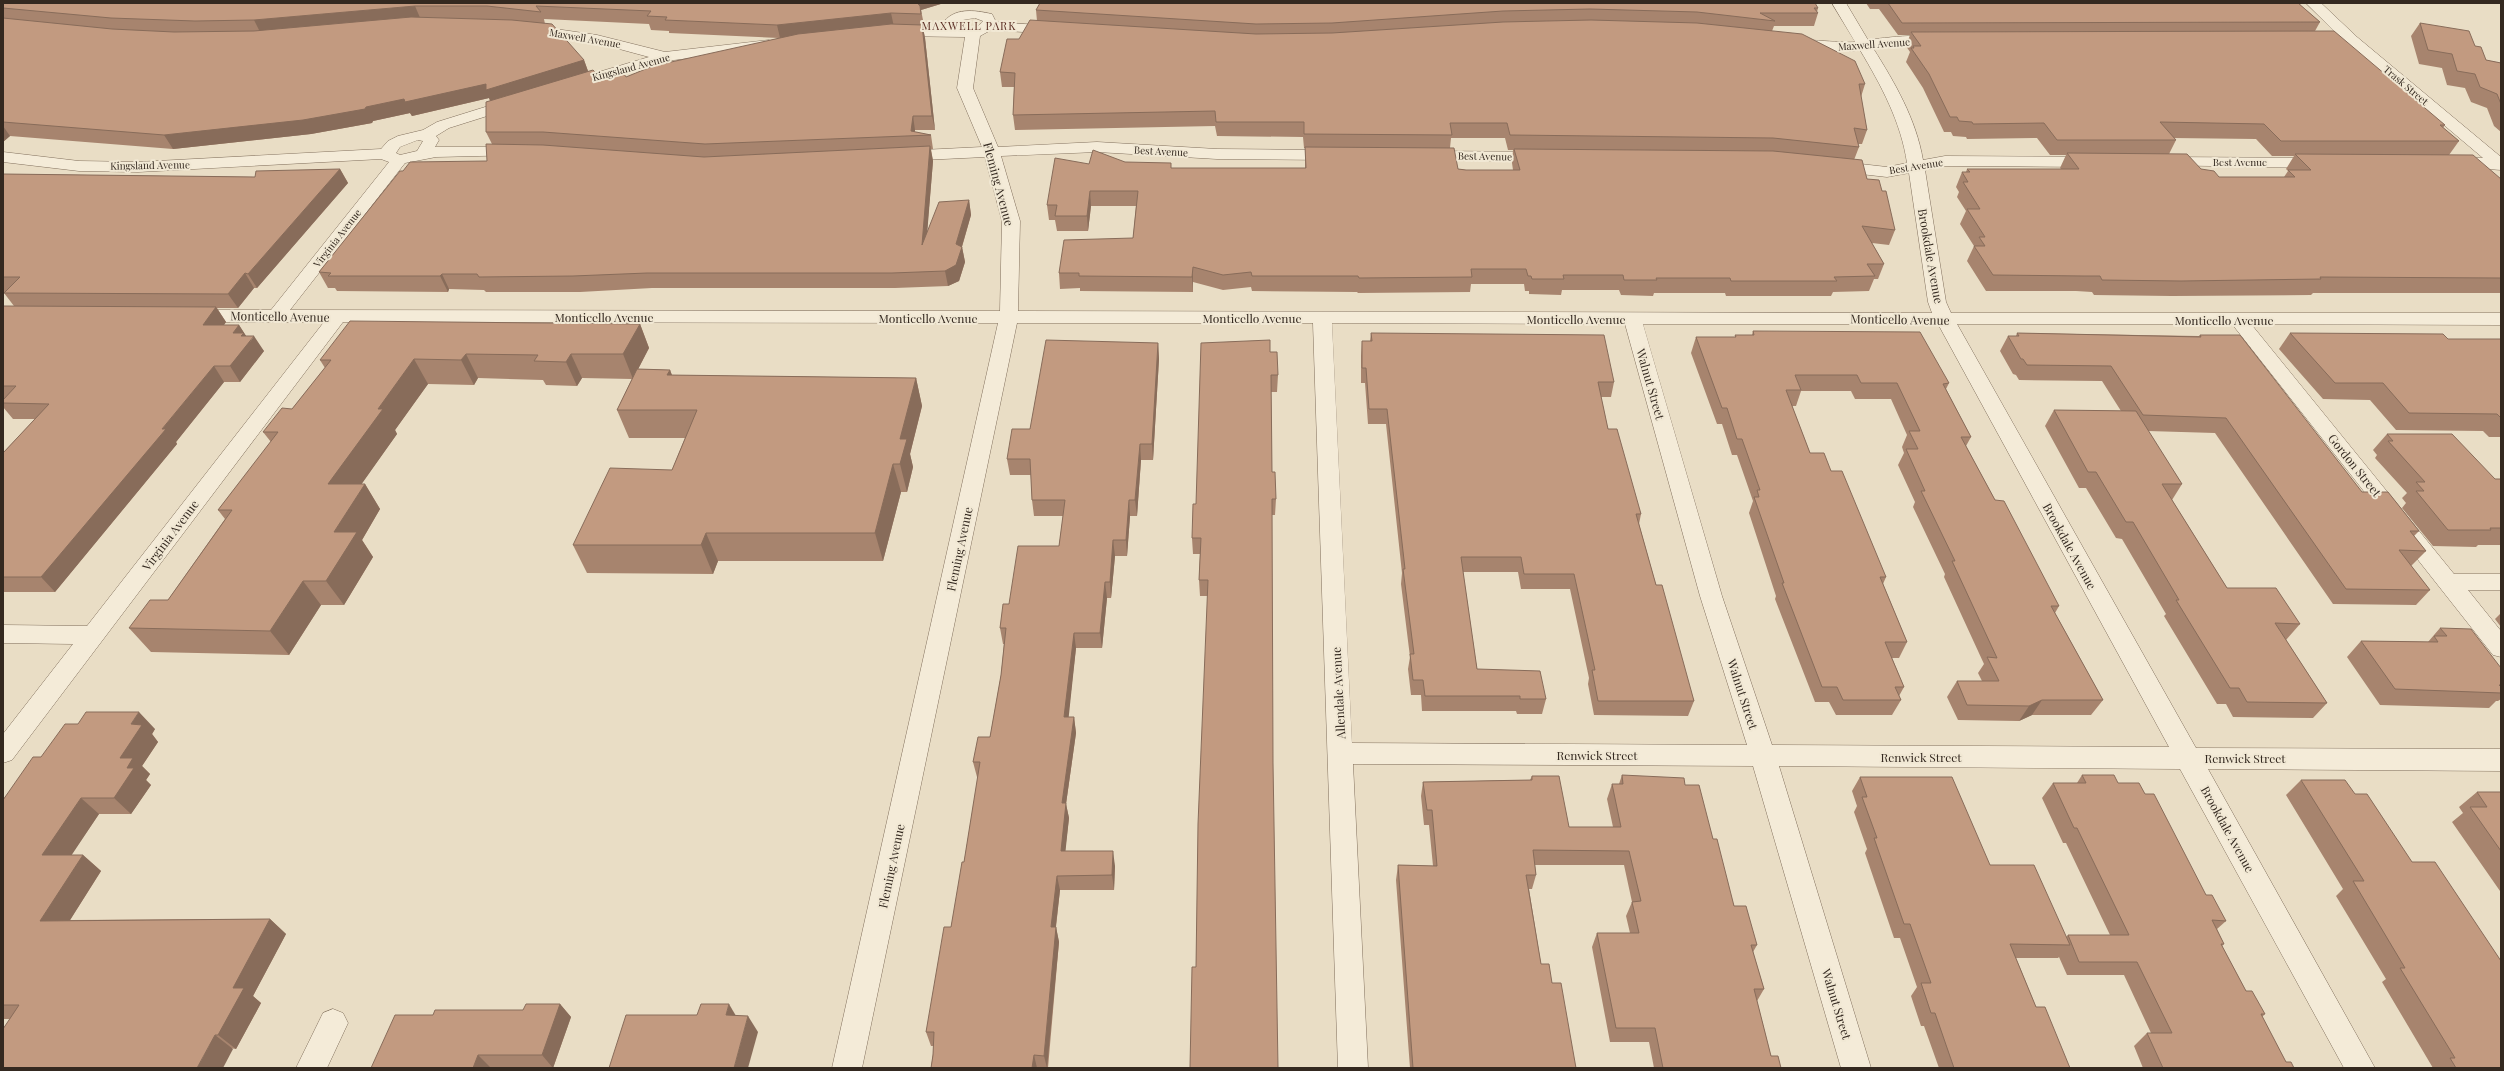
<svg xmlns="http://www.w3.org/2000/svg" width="2504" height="1071" font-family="'Playfair Display',serif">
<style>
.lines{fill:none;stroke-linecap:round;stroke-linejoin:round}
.street-casing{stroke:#82705d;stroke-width:1}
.street{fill:#f4ebd8;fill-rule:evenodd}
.wall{fill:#a7846e;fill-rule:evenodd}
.shaded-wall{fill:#886c5a}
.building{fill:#c29a80;stroke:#886c5a}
.labels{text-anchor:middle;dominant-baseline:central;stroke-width:4;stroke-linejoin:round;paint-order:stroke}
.far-street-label{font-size:10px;fill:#342920;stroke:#f1e8d4}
.far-neighbourhood-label{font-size:11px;letter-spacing:1px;fill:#5b2e24;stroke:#f1e8d4}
.street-label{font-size:12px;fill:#342920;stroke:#f1e8d4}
</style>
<rect width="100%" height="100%" fill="#e9ddc5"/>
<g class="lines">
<g class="street-casing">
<g id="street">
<path d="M 1832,3 L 1846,3 L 1868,40 C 1881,38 1938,31 1944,41 C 1939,48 1886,46 1873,48 C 1895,83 1916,119 1923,160 L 1945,156 L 2092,157 L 2100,162 L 2092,167 L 1945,166 L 1925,170 L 1946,302 L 1951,313 L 2501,313 L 2501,325 L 2251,324 L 2454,574 L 2501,574 L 2501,590 L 2468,590 L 2501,631 L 2501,657 L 2493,655 L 2232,324 L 1957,324 L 2196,748 L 2501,749 L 2501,771 L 2208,769 L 2375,1068 L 2344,1068 L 2180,769 L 1779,766 L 1871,1068 L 1841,1068 L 1753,766 L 1353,764 L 1368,1068 L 1338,1068 L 1313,323 L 1017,323 L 862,1068 L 832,1068 L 998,323 L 343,322 L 12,760 L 3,763 L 3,734 L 73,644 L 3,643 L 3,625 L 87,626 L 324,322 L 192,322 L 185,320 L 183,316 L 185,312 L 192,310 L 271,310 L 389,162 L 381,159 L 138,172 L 79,171 L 3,162 L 3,152 L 79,161 L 138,162 L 381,149 L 388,141 L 398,136 L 423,130 L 437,122 L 514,98 L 522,103 L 519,106 L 449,128 L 436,136 L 439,140 L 435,147 L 517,147 L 525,152 L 523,155 L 436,157 L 405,163 L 290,310 L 1000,311 L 1002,221 L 985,157 L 902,161 L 894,156 L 902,151 L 982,147 L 957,88 L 965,37 L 894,36 L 887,32 L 894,28 L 946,29 L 942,24 C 954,7 974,10 992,14 L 996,22 L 1054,26 L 1061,30 L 1054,34 L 991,30 L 980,36 L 973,88 L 998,147 L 1097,142 L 1217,149 L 1334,150 L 1342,155 L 1334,160 L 1217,159 L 1097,152 L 1001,156 L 1020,221 L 1018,311 L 1932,313 L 1928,302 L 1909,173 L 1887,177 L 1834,171 L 1826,166 L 1834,161 L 1887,167 L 1907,163 C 1901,122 1881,85 1860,50 C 1848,52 1796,53 1789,43 C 1793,36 1842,44 1855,42 ZM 975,18 L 983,21 C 977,30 966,30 957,24 L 963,20 ZM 418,140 L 423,141 L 417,151 L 400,155 L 396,153 L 400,147 ZM 1332,323 L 1625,324 L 1700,596 L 1747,745 L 1352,743 ZM 1643,324 L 1938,324 L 2169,747 L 1772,745 L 1722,596 Z"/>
<path d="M 2306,3 L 2321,3 L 2357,37 L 2501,157 L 2501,170 L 2448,166 L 2446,163 L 2454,158 L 2483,158 L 2348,44 L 2309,43 L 2307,40 L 2309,37 L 2339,36 Z"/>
<path d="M 528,25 L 597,35 L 665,52 L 769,40 L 776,44 L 769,48 L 666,61 L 570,90 L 565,88 L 562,85 L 565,82 L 649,57 L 597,43 L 523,32 L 521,29 Z"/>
<path d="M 1426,151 L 1542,152 L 1550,157 L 1542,162 L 1420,159 L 1418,156 Z"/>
<path d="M 2164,157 L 2320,158 L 2328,163 L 2320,168 L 2158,165 L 2156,162 L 2158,159 Z"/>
<path d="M 333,1009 L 343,1013 L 348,1023 L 327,1068 L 296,1068 L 323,1013 Z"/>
</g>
</g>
<use href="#street" class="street"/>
</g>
<g class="wall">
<path d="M 3,3 L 944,3 L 921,10 L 923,20 L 923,27 L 925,38 L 935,130 L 915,130 L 915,132 L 931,135 L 933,149 L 931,149 L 933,161 L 927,231 L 969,200 L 971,215 L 962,247 L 965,262 L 959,281 L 948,286 L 895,288 L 652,288 L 580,292 L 486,292 L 484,290 L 449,289 L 448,292 L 337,291 L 335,288 L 328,288 L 319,272 L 403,171 L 487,161 L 492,144 L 486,132 L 490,101 L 489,98 L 412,116 L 410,113 L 373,121 L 372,123 L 311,134 L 173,149 L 10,136 L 3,142 ZM 544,19 L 649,24 L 651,30 L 669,31 L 669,33 L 779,38 L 626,77 L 601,78 L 588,71 L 584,60 L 545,24 Z"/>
<path d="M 1866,3 L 2301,3 L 2300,5 L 2320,22 L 2315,31 L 2445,125 L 2443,128 L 2459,141 L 2449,155 L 2501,179 L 2501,293 L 2313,293 L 2311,295 L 2172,296 L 2094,295 L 2092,292 L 2076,291 L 1986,291 L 1967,261 L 1974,246 L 1960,224 L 1966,211 L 1957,197 L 1959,192 L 1956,187 L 1962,172 L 1966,172 L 1967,169 L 2061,169 L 2060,168 L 2066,155 L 2050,155 L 2037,138 L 1967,139 L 1966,137 L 1953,136 L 1951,132 L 1944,132 L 1923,88 L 1906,62 L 1910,52 L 1906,46 L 1910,35 L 1898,35 L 1879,9 L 1870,9 ZM 2173,138 L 2256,139 L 2272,156 L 2294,156 L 2286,169 L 2288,171 L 2284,177 L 2219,177 L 2201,169 L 2169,154 L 2176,140 Z"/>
<path d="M 1818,8 L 1817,12 L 1818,13 L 1814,26 L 1774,26 L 1772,31 L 1865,84 L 1861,97 L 1867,130 L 1862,144 L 1858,144 L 1859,147 L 1854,160 L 1867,179 L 1882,191 L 1895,230 L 1889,245 L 1872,243 L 1884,264 L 1878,279 L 1874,279 L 1869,291 L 1833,292 L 1831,296 L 1726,296 L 1725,293 L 1654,293 L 1653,296 L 1621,295 L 1619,290 L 1562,290 L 1561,295 L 1529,294 L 1529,291 L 1525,291 L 1524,284 L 1471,284 L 1470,292 L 1358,293 L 1357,292 L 1252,291 L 1251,287 L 1223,290 L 1193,282 L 1193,292 L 1080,291 L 1080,288 L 1060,289 L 1059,273 L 1133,238 L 1136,206 L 1091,206 L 1088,231 L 1057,231 L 1055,220 L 1049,220 L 1047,205 L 1089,164 L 1125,162 L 1171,168 L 1305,168 L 1305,148 L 1304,148 L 1303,137 L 1217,136 L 1215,126 L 1015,130 L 1013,115 L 1014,87 L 1002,87 L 1000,72 L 1037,21 L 1036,10 ZM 1451,138 L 1505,138 L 1508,150 L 1513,150 L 1512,163 L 1513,170 L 1466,170 L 1458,169 L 1450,148 Z"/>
<path d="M 2420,23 L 2475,46 L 2486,60 L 2501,63 L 2501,132 L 2494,126 L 2487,108 L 2471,102 L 2465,88 L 2447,85 L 2442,68 L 2419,64 L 2411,36 Z"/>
<path d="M 340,169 L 348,183 L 257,288 L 254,288 L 238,308 L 217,308 L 226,322 L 224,325 L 239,325 L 246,336 L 264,351 L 240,382 L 224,382 L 176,442 L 177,444 L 55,592 L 3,592 L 3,453 L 35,419 L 13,419 L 3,407 L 3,306 L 14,306 L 4,293 L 5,292 L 3,292 L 3,174 L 255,177 Z"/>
<path d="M 640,324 L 649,348 L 638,369 L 670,370 L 672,375 L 916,378 L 922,406 L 910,454 L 913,467 L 907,492 L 901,492 L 883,561 L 718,561 L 713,574 L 587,573 L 573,545 L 672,470 L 685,438 L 629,438 L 617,410 L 632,379 L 582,378 L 577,386 L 546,385 L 543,380 L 478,378 L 474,385 L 428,384 L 395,430 L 397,434 L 361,484 L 365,484 L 380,509 L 362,540 L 373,557 L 344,605 L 321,605 L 289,655 L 151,652 L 129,628 L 168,600 L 225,519 L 218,510 L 271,442 L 263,432 L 292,409 L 325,368 L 320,360 Z"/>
<path d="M 1753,331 L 1949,383 L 1946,389 L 1971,437 L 1966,446 L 1995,500 L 2059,606 L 2055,613 L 2103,700 L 2091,715 L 2032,715 L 2019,721 L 1958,720 L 1947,697 L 1957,681 L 1982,681 L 1978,673 L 1984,664 L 1944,577 L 1945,574 L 1913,507 L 1915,502 L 1898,465 L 1904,453 L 1902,447 L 1907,435 L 1891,399 L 1855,399 L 1851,391 L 1801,391 L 1796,406 L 1792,406 L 1810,453 L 1831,471 L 1886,577 L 1883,584 L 1907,642 L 1899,658 L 1892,658 L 1904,687 L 1899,696 L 1901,700 L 1892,715 L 1836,715 L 1829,702 L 1815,702 L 1775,599 L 1776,596 L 1749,513 L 1753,501 L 1737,455 L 1732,455 L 1722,424 L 1717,424 L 1691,353 L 1696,337 L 1735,337 L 1735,335 L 1752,335 Z"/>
<path d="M 1371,333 L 1614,382 L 1611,397 L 1601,397 L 1608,429 L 1641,514 L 1639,524 L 1656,585 L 1694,701 L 1688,716 L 1594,715 L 1588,684 L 1589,678 L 1570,589 L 1521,589 L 1518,572 L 1463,572 L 1477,669 L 1546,699 L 1542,714 L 1517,714 L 1516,711 L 1422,711 L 1421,695 L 1411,695 L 1408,669 L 1410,657 L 1401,584 L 1402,573 L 1386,424 L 1368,424 L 1365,383 L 1361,383 L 1361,356 L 1362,341 L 1370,341 Z"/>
<path d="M 2017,333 L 2199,336 L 2200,335 L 2362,492 L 2419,531 L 2414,536 L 2426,551 L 2411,566 L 2430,590 L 2416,605 L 2333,604 L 2215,433 L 2148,431 L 2182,484 L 2172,500 L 2227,588 L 2300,624 L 2286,640 L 2327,703 L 2313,718 L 2233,717 L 2226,704 L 2217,704 L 2164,616 L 2166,614 L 2122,539 L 2116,538 L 2086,488 L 2079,488 L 2045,426 L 2054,410 L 2121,411 L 2102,381 L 2019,380 L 2016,375 L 2013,374 L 2000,351 L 2008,336 L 2016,336 Z"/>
<path d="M 2290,333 L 2448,339 L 2501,339 L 2501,437 L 2489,437 L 2483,431 L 2396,430 L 2370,400 L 2323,399 L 2279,349 Z"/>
<path d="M 1158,343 L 1159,359 L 1153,460 L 1141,460 L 1137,516 L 1130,516 L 1127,556 L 1115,556 L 1111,598 L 1107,598 L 1102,648 L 1076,648 L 1068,717 L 1074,717 L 1076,733 L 1066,804 L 1069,818 L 1065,851 L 1115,866 L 1114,890 L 1060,890 L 1056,927 L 1059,942 L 1048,1068 L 931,1068 L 934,1046 L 931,1046 L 926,1032 L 951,927 L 964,862 L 978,777 L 977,777 L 973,762 L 990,737 L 1001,675 L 1004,644 L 1003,644 L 1000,628 L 1009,604 L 1059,546 L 1063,516 L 1034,516 L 1032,500 L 1031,475 L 1010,475 L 1007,459 Z"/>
<path d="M 1270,352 L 1278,375 L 1277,392 L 1271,392 L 1272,472 L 1276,499 L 1275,515 L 1272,515 L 1196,967 L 1208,596 L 1200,596 L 1199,580 L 1200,554 L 1193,554 L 1192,538 L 1196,504 Z"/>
<path d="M 2387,434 L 2495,479 L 2501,479 L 2501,545 L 2478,545 L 2476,547 L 2433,546 L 2402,508 L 2406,503 L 2402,498 L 2407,493 L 2375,458 L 2377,455 L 2373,450 Z"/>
<path d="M 2501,613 L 2501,627 L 2495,619 Z"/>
<path d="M 2440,628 L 2501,668 L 2501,699 L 2498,701 L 2496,701 L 2489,708 L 2380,705 L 2347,657 L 2361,641 L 2428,642 Z"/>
<path d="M 78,724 L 155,729 L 152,734 L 158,742 L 142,766 L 150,774 L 146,780 L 151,785 L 131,814 L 99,814 L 71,855 L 83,855 L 101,871 L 70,920 L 270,919 L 286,934 L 253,996 L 261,1003 L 236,1049 L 10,1019 L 3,1019 L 3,800 L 41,757 Z"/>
<path d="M 1622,775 L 1685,785 L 1713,839 L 1734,906 L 1757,945 L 1753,952 L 1764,989 L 1757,1001 L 1771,1056 L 1781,1068 L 1654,1068 L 1649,1042 L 1610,1042 L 1592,947 L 1597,933 L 1630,933 L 1626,916 L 1632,902 L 1624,865 L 1535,865 L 1536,875 L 1532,889 L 1529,889 L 1541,964 L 1552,983 L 1576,1068 L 1410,1068 L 1396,880 L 1398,865 L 1433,866 L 1429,825 L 1424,825 L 1421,796 L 1423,782 L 1530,780 L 1532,776 L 1569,827 L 1613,827 L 1607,799 L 1612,784 L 1619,784 Z"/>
<path d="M 2082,775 L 2118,783 L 2145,794 L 2206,895 L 2226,921 L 2217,929 L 2224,944 L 2222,946 L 2246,991 L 2265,1014 L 2262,1017 L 2286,1062 L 2294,1068 L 2143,1068 L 2134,1046 L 2147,1033 L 2151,1033 L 2124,975 L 2067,975 L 2059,957 L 2058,958 L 2016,958 L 2036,1007 L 2070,1068 L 1939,1068 L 1924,1026 L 1921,1026 L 1911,996 L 1917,987 L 1900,938 L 1894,938 L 1865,853 L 1867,849 L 1854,812 L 1857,806 L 1852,791 L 1860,777 L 1990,865 L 2066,937 L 2068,935 L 2110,935 L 2066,843 L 2063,843 L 2042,798 L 2053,783 L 2077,783 Z"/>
<path d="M 2301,780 L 2501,1068 L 2433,1068 L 2382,982 L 2386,979 L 2336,896 L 2343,889 L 2286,795 Z"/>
<path d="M 2477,792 L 2501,792 L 2501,892 L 2500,891 L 2452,822 L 2463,813 L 2459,807 Z"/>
<path d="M 560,1004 L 571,1017 L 553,1068 L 371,1068 L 433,1015 L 523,1010 Z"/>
</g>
<g class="shaded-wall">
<path d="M 914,3 L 944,3 L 921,10 L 923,27 L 921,11 Z"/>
<path d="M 415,6 L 421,20 L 261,34 L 254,20 Z"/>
<path d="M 891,13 L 894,27 L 780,38 L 777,25 Z"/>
<path d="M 922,25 L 925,38 L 935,130 L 932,116 Z"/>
<path d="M 584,60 L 589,74 L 492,104 L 489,98 L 412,116 L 410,113 L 373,121 L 372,123 L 311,134 L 173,149 L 164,135 L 366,107 Z"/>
<path d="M 913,116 L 915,130 L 915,135 L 911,131 Z"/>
<path d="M 3,126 L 10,136 L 3,142 Z"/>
<path d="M 930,146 L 933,161 L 925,260 L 922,245 Z"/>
<path d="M 340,169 L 348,183 L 257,288 L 248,274 Z"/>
<path d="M 1090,191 L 1091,206 L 1088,231 L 1087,216 Z"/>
<path d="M 969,200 L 971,215 L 960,253 L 962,247 L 965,262 L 959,281 L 948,286 L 945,271 L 956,244 Z"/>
<path d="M 1193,267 L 1193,292 L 1192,277 Z"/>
<path d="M 245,273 L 254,288 L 238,308 L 228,294 Z"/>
<path d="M 442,274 L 449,289 L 448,292 L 440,276 Z"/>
<path d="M 216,307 L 226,322 L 213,340 L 203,325 Z"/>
<path d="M 640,324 L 649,348 L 633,379 L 623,354 Z"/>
<path d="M 239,325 L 250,342 L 254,336 L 264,351 L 240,382 L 230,366 L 233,333 Z"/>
<path d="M 1158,343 L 1159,359 L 1153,460 L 1152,444 Z"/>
<path d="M 466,354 L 478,378 L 474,385 L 461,360 Z"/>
<path d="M 571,354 L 582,378 L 577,386 L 566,362 Z"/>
<path d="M 414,359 L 428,384 L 395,430 L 397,434 L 344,509 L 328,484 L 378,409 Z"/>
<path d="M 214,366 L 224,382 L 176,442 L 177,444 L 55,592 L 41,577 Z"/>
<path d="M 670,370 L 680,398 L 667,375 Z"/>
<path d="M 916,378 L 922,406 L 910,454 L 913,467 L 907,492 L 900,464 L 900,439 Z"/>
<path d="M 1140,444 L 1141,460 L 1137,516 L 1135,500 Z"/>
<path d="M 893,464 L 901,492 L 883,561 L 875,533 Z"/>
<path d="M 365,484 L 380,509 L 362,540 L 373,557 L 344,605 L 326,581 L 334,532 Z"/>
<path d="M 1129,500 L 1130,516 L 1127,556 L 1126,540 Z"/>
<path d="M 706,533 L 718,561 L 713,574 L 701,545 Z"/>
<path d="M 1113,540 L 1115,556 L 1111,598 L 1110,582 Z"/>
<path d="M 303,581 L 321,605 L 289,655 L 270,631 Z"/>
<path d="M 1105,582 L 1107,598 L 1102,648 L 1100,633 Z"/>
<path d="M 1074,633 L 1076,648 L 1067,733 L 1064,717 Z"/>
<path d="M 2042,700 L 2032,715 L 2019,721 L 2029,706 Z"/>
<path d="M 139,712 L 155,729 L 152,734 L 158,742 L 142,766 L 150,774 L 146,780 L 151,785 L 131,814 L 114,798 L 127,768 L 120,758 L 131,724 Z"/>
<path d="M 1074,717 L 1076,733 L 1066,804 L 1069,818 L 1064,865 L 1061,851 L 1062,803 Z"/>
<path d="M 81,798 L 99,814 L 61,871 L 42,855 Z"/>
<path d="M 1113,851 L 1115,866 L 1114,890 L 1112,875 Z"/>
<path d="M 83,855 L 101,871 L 60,936 L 40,921 Z"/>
<path d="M 1057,876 L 1060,890 L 1054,942 L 1051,927 Z"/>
<path d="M 270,919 L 286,934 L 253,996 L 261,1003 L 236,1049 L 218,1035 L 233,988 Z"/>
<path d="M 1056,927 L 1059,942 L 1047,1068 L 1044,1056 Z"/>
<path d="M 560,1004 L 571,1017 L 553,1068 L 542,1055 Z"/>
<path d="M 729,1004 L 739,1021 L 726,1015 Z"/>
<path d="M 748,1016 L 758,1032 L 748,1068 L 734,1068 Z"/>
<path d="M 215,1035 L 233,1049 L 223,1068 L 197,1068 Z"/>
<path d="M 478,1055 L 490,1067 L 490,1068 L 473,1068 Z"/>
<path d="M 1034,1055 L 1037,1068 L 1032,1068 Z"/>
</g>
<g class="building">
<path d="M 3,3 L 917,3 L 920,6 L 921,14 L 891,13 L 777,25 L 665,20 L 667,17 L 647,16 L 651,11 L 536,6 L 541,12 L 487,6 L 415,6 L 254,20 L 195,21 L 111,18 L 3,8 Z"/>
<path d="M 1040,3 L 1815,3 L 1818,8 L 1814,8 L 1818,13 L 1760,13 L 1775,21 L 1697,12 L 1590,9 L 1503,11 L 1332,23 L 1256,24 L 1036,10 Z"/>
<path d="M 1888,3 L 2298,3 L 2320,22 L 1902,23 Z"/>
<path d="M 411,17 L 512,20 L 552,24 L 584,60 L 486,90 L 486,84 L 405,102 L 404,99 L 366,107 L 365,109 L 303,120 L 164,135 L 3,122 L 3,18 L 112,29 L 174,32 L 254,31 Z"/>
<path d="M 1030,20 L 1256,34 L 1332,33 L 1503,22 L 1591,20 L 1697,23 L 1802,34 L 1855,61 L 1865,84 L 1859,84 L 1867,130 L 1854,128 L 1859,147 L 1773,138 L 1510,135 L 1507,123 L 1450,123 L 1452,135 L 1304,134 L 1304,122 L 1216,122 L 1215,111 L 1013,115 L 1015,73 L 1000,72 L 1007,39 L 1019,39 Z"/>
<path d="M 2420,23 L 2469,31 L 2475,46 L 2481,47 L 2486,60 L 2501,63 L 2501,104 L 2497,94 L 2480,87 L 2475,74 L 2457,71 L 2452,54 L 2428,50 Z"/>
<path d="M 891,24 L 922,25 L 932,116 L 913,116 L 911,131 L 931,135 L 705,144 L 543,132 L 486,132 L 486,102 L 593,70 L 601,78 L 624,74 L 626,77 L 653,66 L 798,34 Z"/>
<path d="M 2334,31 L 2445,125 L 2440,125 L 2459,141 L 2281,141 L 2264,124 L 2160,122 L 2176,140 L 2057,140 L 2044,123 L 1973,124 L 1972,122 L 1959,121 L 1957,117 L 1950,117 L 1929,74 L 1911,48 L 1914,48 L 1913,46 L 1921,46 L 1911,32 Z"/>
<path d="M 486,144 L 543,145 L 704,157 L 930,146 L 922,245 L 939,202 L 969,200 L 956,244 L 962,247 L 956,265 L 945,271 L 892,273 L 647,273 L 573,276 L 479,277 L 477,274 L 442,274 L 440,276 L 328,276 L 331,273 L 319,272 L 400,171 L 403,171 L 410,162 L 487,161 Z"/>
<path d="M 1305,147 L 1454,148 L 1458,169 L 1466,170 L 1520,170 L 1514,149 L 1773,151 L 1862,160 L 1867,179 L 1879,180 L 1882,191 L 1886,191 L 1895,230 L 1862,226 L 1884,264 L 1867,264 L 1875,276 L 1834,277 L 1837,281 L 1731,281 L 1730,278 L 1656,278 L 1657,280 L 1624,280 L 1623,275 L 1563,275 L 1564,279 L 1532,279 L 1531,276 L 1528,276 L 1526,269 L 1471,269 L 1472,277 L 1359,278 L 1358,276 L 1252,276 L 1251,272 L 1223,275 L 1193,267 L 1192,277 L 1079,276 L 1079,273 L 1059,273 L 1064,240 L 1133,238 L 1138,191 L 1090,191 L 1087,216 L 1055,216 L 1057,205 L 1047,205 L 1055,158 L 1089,164 L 1093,150 L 1125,162 L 1171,163 L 1171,168 L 1306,168 Z"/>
<path d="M 2067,153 L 2187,154 L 2201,169 L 2214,171 L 2219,177 L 2295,177 L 2288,170 L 2311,170 L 2295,154 L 2473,155 L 2501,179 L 2501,278 L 2320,277 L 2321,279 L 2181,281 L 2102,280 L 2100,276 L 2084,276 L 1993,275 L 1974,246 L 1985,246 L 1979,237 L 1985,237 L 1967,209 L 1980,209 L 1963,182 L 1968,182 L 1962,172 L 1970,172 L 1967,169 L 2079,169 Z"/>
<path d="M 340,169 L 248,274 L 245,273 L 228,294 L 4,293 L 20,277 L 3,277 L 3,174 L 255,177 L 256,171 Z"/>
<path d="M 3,306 L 216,307 L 203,325 L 239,325 L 233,333 L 244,333 L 241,336 L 254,336 L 230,366 L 214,366 L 162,429 L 166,429 L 41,577 L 3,577 L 3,453 L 49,404 L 3,403 L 3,400 L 16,386 L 3,386 Z"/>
<path d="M 350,321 L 640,324 L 623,354 L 571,354 L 566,362 L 534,361 L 538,355 L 466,354 L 461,360 L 414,359 L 378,409 L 383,409 L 328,484 L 365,484 L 334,532 L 357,532 L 326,581 L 303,581 L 270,631 L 129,628 L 150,600 L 168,600 L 232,510 L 218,510 L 278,432 L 263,432 L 282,408 L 292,409 L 331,360 L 320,360 Z"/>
<path d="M 1753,331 L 1920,332 L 1949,383 L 1943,384 L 1971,437 L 1961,437 L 1995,500 L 2004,501 L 2059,606 L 2051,606 L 2103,700 L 2042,700 L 2029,706 L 1967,705 L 1957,681 L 1999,681 L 1987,657 L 1997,658 L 1952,561 L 1955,561 L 1921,491 L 1925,491 L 1906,449 L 1918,449 L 1909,431 L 1920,431 L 1897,383 L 1861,383 L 1857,375 L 1795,375 L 1801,390 L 1786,390 L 1810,453 L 1824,453 L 1831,471 L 1842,471 L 1886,577 L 1880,577 L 1907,642 L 1885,642 L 1904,687 L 1895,687 L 1901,700 L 1843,700 L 1837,687 L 1822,687 L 1782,583 L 1784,583 L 1754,497 L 1759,497 L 1757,490 L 1760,490 L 1742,439 L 1737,439 L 1727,408 L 1722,408 L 1696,337 L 1736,337 L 1735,335 L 1754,335 Z"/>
<path d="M 1371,333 L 1604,335 L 1614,382 L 1598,382 L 1608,429 L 1617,429 L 1641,514 L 1636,514 L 1656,585 L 1662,585 L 1694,701 L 1598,701 L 1592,670 L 1595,670 L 1574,574 L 1524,574 L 1521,557 L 1461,557 L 1477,669 L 1540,671 L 1546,699 L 1520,699 L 1520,696 L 1425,696 L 1423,680 L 1413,680 L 1410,654 L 1414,654 L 1403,569 L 1405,569 L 1387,409 L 1369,409 L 1366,368 L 1362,368 L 1362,341 L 1372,341 Z"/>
<path d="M 2017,333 L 2201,337 L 2200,335 L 2240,335 L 2362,492 L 2388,492 L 2419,531 L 2410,531 L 2426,551 L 2399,550 L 2430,590 L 2346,589 L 2226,418 L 2143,415 L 2111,366 L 2027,365 L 2023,359 L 2021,359 L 2008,336 L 2019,336 Z"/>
<path d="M 2290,333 L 2443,334 L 2448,339 L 2501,339 L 2501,418 L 2497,414 L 2409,413 L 2383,383 L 2335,383 Z"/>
<path d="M 1046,340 L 1158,343 L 1152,444 L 1140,444 L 1135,500 L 1129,500 L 1126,540 L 1113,540 L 1110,582 L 1105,582 L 1100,633 L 1074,633 L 1064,717 L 1074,717 L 1062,803 L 1066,803 L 1061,851 L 1113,851 L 1112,875 L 1057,876 L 1051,927 L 1056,927 L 1044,1056 L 1034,1055 L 1032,1068 L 931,1068 L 933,1055 L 934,1032 L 926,1032 L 944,927 L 951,927 L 962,862 L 964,862 L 980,762 L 973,762 L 978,737 L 990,737 L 1001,675 L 1006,628 L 1000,628 L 1003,604 L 1009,604 L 1018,546 L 1059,546 L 1065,500 L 1032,500 L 1030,459 L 1007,459 L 1012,429 L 1030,429 Z"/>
<path d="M 1270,340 L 1270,352 L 1277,352 L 1278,375 L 1271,375 L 1272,472 L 1275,472 L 1276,499 L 1272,499 L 1273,763 L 1278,1068 L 1190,1068 L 1192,967 L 1196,967 L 1198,824 L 1208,580 L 1199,580 L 1201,538 L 1192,538 L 1193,504 L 1196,504 L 1201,343 Z"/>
<path d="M 637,369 L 670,370 L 667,375 L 916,378 L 900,439 L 907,439 L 900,464 L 893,464 L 875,533 L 706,533 L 701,545 L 573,545 L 610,468 L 672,470 L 697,410 L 617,410 Z"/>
<path d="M 2054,410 L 2136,411 L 2182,484 L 2162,484 L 2227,588 L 2276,588 L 2300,624 L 2275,623 L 2327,703 L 2247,702 L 2239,688 L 2230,688 L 2176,600 L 2179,600 L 2133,522 L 2126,522 L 2096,472 L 2088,472 Z"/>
<path d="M 2387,434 L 2452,434 L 2495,479 L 2501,479 L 2501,528 L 2490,528 L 2491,530 L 2448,530 L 2416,491 L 2424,491 L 2416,482 L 2425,482 L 2388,441 L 2393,441 Z"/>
<path d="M 2440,628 L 2471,629 L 2501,668 L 2501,685 L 2499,685 L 2501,687 L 2501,693 L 2395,689 L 2361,641 L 2438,642 L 2434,636 L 2447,636 Z"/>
<path d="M 86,712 L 139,712 L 131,724 L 142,725 L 120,758 L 133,758 L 127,768 L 134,768 L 114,798 L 81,798 L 42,855 L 83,855 L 40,921 L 270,919 L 233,988 L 244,988 L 218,1035 L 215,1035 L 197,1068 L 3,1068 L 3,1029 L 19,1005 L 3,1005 L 3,800 L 33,757 L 41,757 L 65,724 L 78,724 Z"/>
<path d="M 1622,775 L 1684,778 L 1685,785 L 1699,785 L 1713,839 L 1717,839 L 1734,906 L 1746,906 L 1757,945 L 1751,945 L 1764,989 L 1754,989 L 1771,1056 L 1778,1056 L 1781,1068 L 1663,1068 L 1655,1028 L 1616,1028 L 1597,933 L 1639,933 L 1632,902 L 1641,901 L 1629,851 L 1533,850 L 1536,875 L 1526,875 L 1541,964 L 1549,964 L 1552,983 L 1561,983 L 1576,1068 L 1413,1068 L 1398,865 L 1437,866 L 1432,810 L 1427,810 L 1423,782 L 1532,780 L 1532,776 L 1559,776 L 1569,827 L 1621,827 L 1612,784 L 1623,784 Z"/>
<path d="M 2082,775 L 2114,775 L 2118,783 L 2139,783 L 2145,794 L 2154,794 L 2206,895 L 2212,895 L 2226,921 L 2212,920 L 2224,944 L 2221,944 L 2246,991 L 2252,991 L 2265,1014 L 2261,1014 L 2286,1062 L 2291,1062 L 2294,1068 L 2163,1068 L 2147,1033 L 2172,1033 L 2137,962 L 2079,962 L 2068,935 L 2129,935 L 2077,828 L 2074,828 L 2053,783 L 2086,783 Z"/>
<path d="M 1860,777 L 1952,777 L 1990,865 L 2034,865 L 2070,945 L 2010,944 L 2036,1007 L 2045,1007 L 2070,1068 L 1954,1068 L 1935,1013 L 1931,1013 L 1921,983 L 1931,983 L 1910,924 L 1904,924 L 1874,838 L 1877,838 L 1862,797 L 1867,797 Z"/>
<path d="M 2301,780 L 2345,780 L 2355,794 L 2367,794 L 2412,862 L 2435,862 L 2501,961 L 2501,1068 L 2456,1068 L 2450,1058 L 2455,1058 L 2400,968 L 2405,968 L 2353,881 L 2364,881 Z"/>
<path d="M 2477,792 L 2501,792 L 2501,851 L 2470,807 L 2487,807 Z"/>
<path d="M 526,1004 L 560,1004 L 542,1055 L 478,1055 L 473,1068 L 371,1068 L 395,1015 L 433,1015 L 435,1010 L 523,1010 Z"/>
<path d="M 701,1004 L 729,1004 L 726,1015 L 748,1016 L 734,1068 L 609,1068 L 626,1015 L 697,1015 Z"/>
</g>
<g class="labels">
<g class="far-street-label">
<text transform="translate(585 38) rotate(10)">Maxwell Avenue</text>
<text transform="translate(1874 44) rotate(-4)">Maxwell Avenue</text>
<text transform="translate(631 67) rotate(-15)">Kingsland Avenue</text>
<text transform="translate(2406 85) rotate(40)">Trask Street</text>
<text transform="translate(1161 151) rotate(3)">Best Avenue</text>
<text transform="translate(1485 156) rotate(1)">Best Avenue</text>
<text x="2240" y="162">Best Avenue</text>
<text transform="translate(150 165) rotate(-1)">Kingsland Avenue</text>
<text transform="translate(1916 166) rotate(-9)">Best Avenue</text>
<text transform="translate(337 238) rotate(-52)">Virginia Avenue</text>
</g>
<g class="far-neighbourhood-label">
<text x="969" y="25">MAXWELL PARK</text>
</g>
<g class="street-label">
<text transform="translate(999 184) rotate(75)">Fleming Avenue</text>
<text transform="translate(1931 256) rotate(80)">Brookdale Avenue</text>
<text transform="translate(280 316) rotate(1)">Monticello Avenue</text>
<text x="604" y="317">Monticello Avenue</text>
<text x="928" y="318">Monticello Avenue</text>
<text x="1252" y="318">Monticello Avenue</text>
<text x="1576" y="319">Monticello Avenue</text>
<text transform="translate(1900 319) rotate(1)">Monticello Avenue</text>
<text x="2224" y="320">Monticello Avenue</text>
<text transform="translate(1651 384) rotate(74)">Walnut Street</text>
<text transform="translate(2355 465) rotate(51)">Gordon Street</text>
<text transform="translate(170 535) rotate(-53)">Virginia Avenue</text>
<text transform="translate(2070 546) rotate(61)">Brookdale Avenue</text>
<text transform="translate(959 549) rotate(-78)">Fleming Avenue</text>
<text transform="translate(1338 693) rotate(-93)">Allendale Avenue</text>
<text transform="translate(1743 694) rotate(72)">Walnut Street</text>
<text x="1597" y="755">Renwick Street</text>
<text x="1921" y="757">Renwick Street</text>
<text x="2245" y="758">Renwick Street</text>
<text transform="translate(2228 829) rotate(61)">Brookdale Avenue</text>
<text transform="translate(891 866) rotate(-78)">Fleming Avenue</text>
<text transform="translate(1837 1004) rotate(73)">Walnut Street</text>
</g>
</g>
<rect width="2504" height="1071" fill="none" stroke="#342920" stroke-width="8"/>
</svg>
